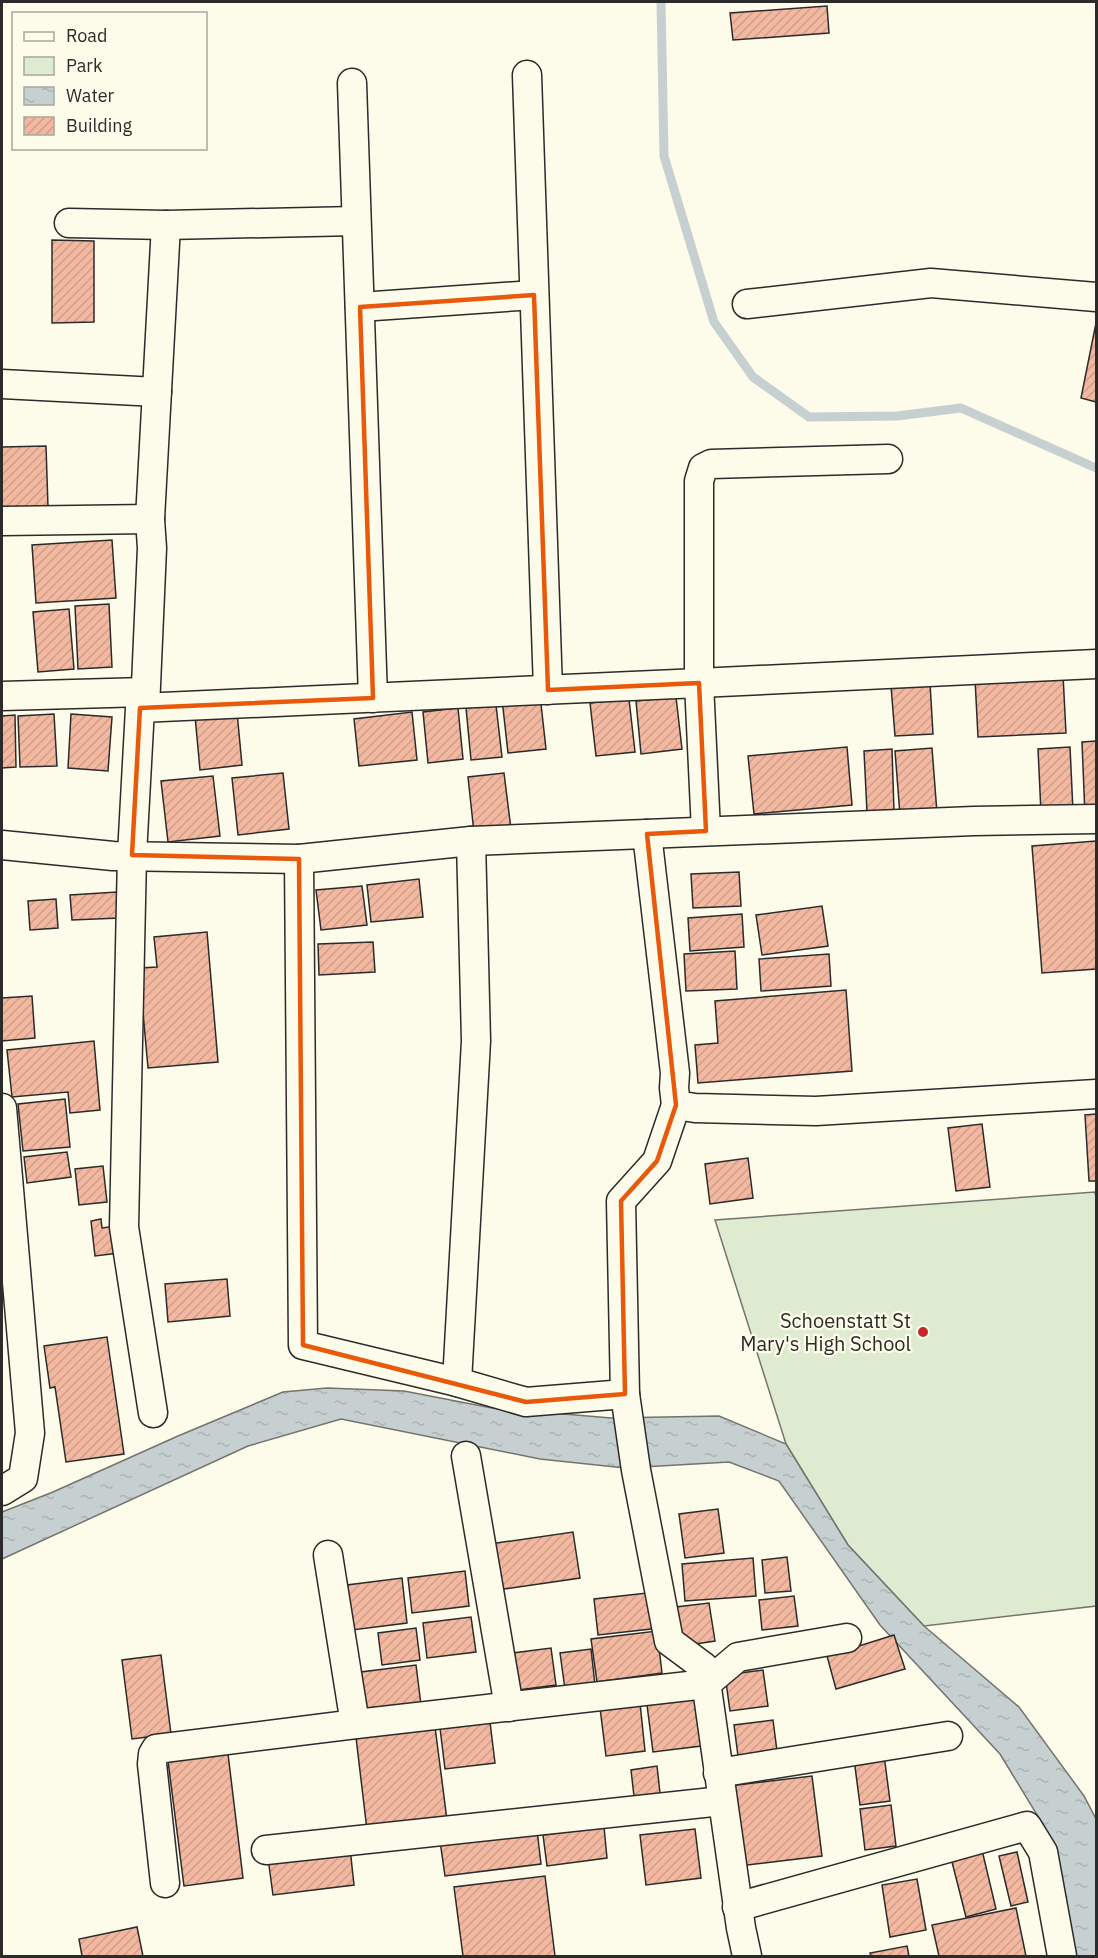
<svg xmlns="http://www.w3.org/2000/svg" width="1098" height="1958" font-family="'IBM Plex Sans',sans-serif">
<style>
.green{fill:#deebd1;stroke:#74746e;stroke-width:1.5}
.water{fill:url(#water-ripples);stroke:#74746e;stroke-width:1.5}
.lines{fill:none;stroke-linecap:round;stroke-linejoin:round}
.stream{stroke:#c7d0d0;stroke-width:9}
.building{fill:url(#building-hatch);stroke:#2b2b2b;stroke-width:1.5}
.street-casing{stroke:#2b2b2b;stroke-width:31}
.street{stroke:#fdfbea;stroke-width:28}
.marked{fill:none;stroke:#e8590c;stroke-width:4.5;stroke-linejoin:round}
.poi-dot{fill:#c62828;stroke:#fdfbea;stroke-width:2}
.labels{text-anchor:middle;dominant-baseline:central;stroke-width:4.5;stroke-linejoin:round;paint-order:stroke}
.poi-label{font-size:20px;fill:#2b2b2b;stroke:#fdfbea;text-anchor:end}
</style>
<defs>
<pattern id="water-ripples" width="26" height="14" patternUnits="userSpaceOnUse" patternTransform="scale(1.5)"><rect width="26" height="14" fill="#c7d0d0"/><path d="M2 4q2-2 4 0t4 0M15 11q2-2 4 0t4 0" fill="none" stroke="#abb3b3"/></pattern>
<pattern id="building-hatch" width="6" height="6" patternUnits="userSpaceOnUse" patternTransform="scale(1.5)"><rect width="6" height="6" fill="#f2b8a0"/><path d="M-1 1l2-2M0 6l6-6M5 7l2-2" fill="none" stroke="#d09e8a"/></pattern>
</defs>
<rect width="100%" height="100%" fill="#fdfbea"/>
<path class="green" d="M 1095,1192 L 1096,1197 L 1096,1606 L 924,1626 L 848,1545 L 786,1444 L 715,1220 Z"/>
<path class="water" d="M 327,1388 L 404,1391 L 492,1408 L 611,1418 L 719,1416 L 786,1444 L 848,1545 L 924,1626 L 1019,1707 L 1084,1796 L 1096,1819 L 1096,1956 L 1071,1956 L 1060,1880 L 1045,1828 L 1000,1754 L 880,1625 L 779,1481 L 729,1462 L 625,1468 L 540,1459 L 341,1419 L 248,1446 L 2,1559 L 2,1512 L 53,1492 L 178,1436 L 283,1392 Z"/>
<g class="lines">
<path class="stream" d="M 661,2 L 664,156 L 714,322 L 753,377 L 809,417 L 897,416 L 961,408 L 1096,468"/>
</g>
<g class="building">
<path d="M 827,6 L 829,33 L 733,40 L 730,13 Z"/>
<path d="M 52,240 L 94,241 L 94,322 L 52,323 Z"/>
<path d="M 1096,323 L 1096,402 L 1081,398 Z"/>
<path d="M 46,446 L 48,507 L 2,509 L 2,447 Z"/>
<path d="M 112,540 L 116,598 L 36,603 L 32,545 Z"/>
<path d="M 109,604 L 112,667 L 78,669 L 75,606 Z"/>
<path d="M 69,609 L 74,669 L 38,672 L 33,612 Z"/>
<path d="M 1063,675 L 1066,733 L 978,737 L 975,679 Z"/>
<path d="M 930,683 L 933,734 L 895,736 L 891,686 Z"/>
<path d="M 540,695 L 546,749 L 508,753 L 502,699 Z"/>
<path d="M 676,697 L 682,749 L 641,754 L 636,701 Z"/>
<path d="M 629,699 L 635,752 L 596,756 L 590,703 Z"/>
<path d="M 496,705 L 502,757 L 471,760 L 466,708 Z"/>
<path d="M 458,708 L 463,759 L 428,763 L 423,712 Z"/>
<path d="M 237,712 L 242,765 L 200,770 L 195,716 Z"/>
<path d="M 412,712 L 417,760 L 359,766 L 354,719 Z"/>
<path d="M 54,714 L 57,766 L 20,767 L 18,716 Z"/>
<path d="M 71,714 L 112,717 L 108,771 L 68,768 Z"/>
<path d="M 15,715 L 16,767 L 2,768 L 2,716 Z"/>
<path d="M 1096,741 L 1096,815 L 1085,816 L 1082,742 Z"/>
<path d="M 847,747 L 852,805 L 754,814 L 748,756 Z"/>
<path d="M 1070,747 L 1073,811 L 1041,813 L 1038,749 Z"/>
<path d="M 932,748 L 937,813 L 900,815 L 895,751 Z"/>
<path d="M 892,749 L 894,811 L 867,812 L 864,751 Z"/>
<path d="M 283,773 L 289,829 L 238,835 L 232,778 Z"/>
<path d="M 504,773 L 511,829 L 474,833 L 468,777 Z"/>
<path d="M 213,776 L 220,836 L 168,842 L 161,781 Z"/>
<path d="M 1096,841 L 1096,969 L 1042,973 L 1032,846 Z"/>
<path d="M 739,872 L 741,906 L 693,908 L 691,874 Z"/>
<path d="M 419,879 L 423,917 L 371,922 L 367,885 Z"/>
<path d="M 362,886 L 367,925 L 321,930 L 316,890 Z"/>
<path d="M 117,892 L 119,918 L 72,920 L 70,895 Z"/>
<path d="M 56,899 L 58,928 L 30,930 L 28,901 Z"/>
<path d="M 822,906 L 828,946 L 762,955 L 756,915 Z"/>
<path d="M 742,914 L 744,947 L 690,951 L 688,918 Z"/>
<path d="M 207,932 L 218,1062 L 148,1068 L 139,968 L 157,967 L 154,937 Z"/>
<path d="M 373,942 L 375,972 L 319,975 L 318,944 Z"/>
<path d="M 735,951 L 737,989 L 686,991 L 684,954 Z"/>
<path d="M 829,954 L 831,986 L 761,991 L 759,959 Z"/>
<path d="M 846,990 L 852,1071 L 698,1083 L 695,1045 L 718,1043 L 715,1001 Z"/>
<path d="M 32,996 L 35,1038 L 2,1041 L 2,998 Z"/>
<path d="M 94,1041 L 100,1110 L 70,1113 L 68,1092 L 12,1097 L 7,1050 Z"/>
<path d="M 65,1099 L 70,1147 L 23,1151 L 18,1104 Z"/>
<path d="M 1096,1114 L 1096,1181 L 1089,1181 L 1085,1115 Z"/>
<path d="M 982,1124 L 990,1187 L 956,1191 L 948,1128 Z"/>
<path d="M 67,1152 L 71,1177 L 27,1183 L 24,1157 Z"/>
<path d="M 748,1158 L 753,1198 L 710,1204 L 705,1164 Z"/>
<path d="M 103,1166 L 107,1202 L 79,1205 L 75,1169 Z"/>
<path d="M 101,1219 L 102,1228 L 116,1226 L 119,1253 L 95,1256 L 91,1221 Z"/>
<path d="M 227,1279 L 230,1316 L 168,1322 L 165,1284 Z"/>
<path d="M 107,1337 L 124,1454 L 66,1462 L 55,1387 L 50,1388 L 44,1346 Z"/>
<path d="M 718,1509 L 724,1553 L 685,1558 L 679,1514 Z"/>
<path d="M 573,1532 L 580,1578 L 497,1590 L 490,1544 Z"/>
<path d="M 787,1557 L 791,1591 L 765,1593 L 762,1560 Z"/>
<path d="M 753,1558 L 756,1596 L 685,1601 L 682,1564 Z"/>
<path d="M 465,1571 L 469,1606 L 412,1613 L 408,1578 Z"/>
<path d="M 402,1578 L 407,1623 L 352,1630 L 347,1585 Z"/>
<path d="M 656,1592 L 660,1628 L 598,1635 L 594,1599 Z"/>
<path d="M 794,1596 L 798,1626 L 762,1630 L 759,1600 Z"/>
<path d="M 709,1603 L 715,1641 L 682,1646 L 676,1607 Z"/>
<path d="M 471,1617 L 476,1652 L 427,1658 L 423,1623 Z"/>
<path d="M 416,1628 L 420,1660 L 382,1665 L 378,1633 Z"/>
<path d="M 657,1631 L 662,1673 L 597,1682 L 591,1639 Z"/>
<path d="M 894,1635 L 905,1669 L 836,1689 L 827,1656 Z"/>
<path d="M 551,1648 L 556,1685 L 518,1690 L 513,1653 Z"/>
<path d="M 591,1649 L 595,1685 L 565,1689 L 560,1653 Z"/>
<path d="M 161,1655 L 171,1734 L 132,1739 L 122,1660 Z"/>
<path d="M 416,1665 L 422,1713 L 367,1720 L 361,1672 Z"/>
<path d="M 763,1670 L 768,1706 L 730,1711 L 725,1675 Z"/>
<path d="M 694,1691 L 701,1746 L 653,1752 L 646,1697 Z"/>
<path d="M 640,1703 L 645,1751 L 606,1756 L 600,1708 Z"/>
<path d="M 434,1719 L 447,1820 L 367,1830 L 355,1729 Z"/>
<path d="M 773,1720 L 777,1751 L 738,1756 L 734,1725 Z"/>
<path d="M 490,1722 L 495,1763 L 445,1769 L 440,1728 Z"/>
<path d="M 228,1754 L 243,1878 L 184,1886 L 168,1761 Z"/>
<path d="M 884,1755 L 890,1801 L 860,1805 L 854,1759 Z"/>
<path d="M 657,1766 L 661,1802 L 635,1805 L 631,1770 Z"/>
<path d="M 812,1776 L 822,1856 L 739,1866 L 729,1786 Z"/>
<path d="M 891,1805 L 896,1846 L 865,1850 L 860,1809 Z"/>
<path d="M 604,1827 L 607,1858 L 547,1866 L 543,1835 Z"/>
<path d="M 695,1829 L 701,1878 L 646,1885 L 640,1835 Z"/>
<path d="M 537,1830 L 541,1864 L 445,1876 L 440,1841 Z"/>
<path d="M 350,1848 L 354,1885 L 273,1895 L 268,1858 Z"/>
<path d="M 982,1850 L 996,1909 L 966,1917 L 951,1858 Z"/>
<path d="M 1017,1852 L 1028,1902 L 1011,1906 L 999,1856 Z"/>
<path d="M 545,1876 L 555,1956 L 463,1956 L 454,1887 Z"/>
<path d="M 917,1879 L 926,1930 L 890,1937 L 882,1885 Z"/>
<path d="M 1016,1908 L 1026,1956 L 939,1956 L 932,1925 Z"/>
<path d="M 137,1927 L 143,1956 L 82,1956 L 79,1939 Z"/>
<path d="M 907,1946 L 909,1956 L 871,1956 L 870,1953 Z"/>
</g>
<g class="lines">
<g class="street-casing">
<g id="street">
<path d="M 527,75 L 548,690"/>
<path d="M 352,83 L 373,698"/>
<path d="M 69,223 L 166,225 L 356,221"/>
<path d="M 747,304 L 931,283 L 1096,297"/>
<path d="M 360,307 L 534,295"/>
<path d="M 2,384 L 157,392"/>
<path d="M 888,459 L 711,464 L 703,468 L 699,481 L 699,683 L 1096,664"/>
<path d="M 2,521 L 150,519"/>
<path d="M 2,696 L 145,692"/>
<path d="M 145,708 L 152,548 L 150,519 L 166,225"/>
<path d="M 647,834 L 675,1073 L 674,1088 L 676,1105 L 695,1108 L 816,1111 L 1096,1094"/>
<path d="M 2,845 L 113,856 L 299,859 L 471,841 L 974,821 L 1096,819"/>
<path d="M 299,859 L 303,1345 L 457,1382 L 526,1402 L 625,1394"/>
<path d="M 676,1105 L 657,1161 L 621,1201 L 625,1394 L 636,1470 L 669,1641 L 704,1667 L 741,1928 L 747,1956"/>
<path d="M 2,1108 L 30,1433 L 23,1478 L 2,1491"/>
<path d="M 457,1382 L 476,1041 L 471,841"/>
<path d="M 153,1413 L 124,1227 L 132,855 L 140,708 L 699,683 L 706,831"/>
<path d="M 466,1456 L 509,1707"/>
<path d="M 328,1555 L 355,1724"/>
<path d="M 718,1773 L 948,1736"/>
<path d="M 266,1850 L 722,1801"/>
<path d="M 165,1883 L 152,1764 L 153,1754 L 156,1749 L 356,1724 L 706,1684 L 738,1657 L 847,1638"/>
<path d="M 737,1907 L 1027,1826 L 1043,1852 L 1062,1956"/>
</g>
</g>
<use href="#street" class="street"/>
</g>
<path class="marked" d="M 534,295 L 548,690 L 699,683 L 706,831 L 647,834 L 676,1105 L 657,1161 L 621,1201 L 625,1394 L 526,1402 L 303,1345 L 299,859 L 132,855 L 140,708 L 373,698 L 360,307 Z"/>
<circle class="poi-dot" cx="923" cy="1332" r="6"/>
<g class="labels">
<g class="poi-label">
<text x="911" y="1320">Schoenstatt St<tspan x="911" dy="23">Mary's High School</tspan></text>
</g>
</g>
<rect width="1098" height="1958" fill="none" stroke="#2b2b2b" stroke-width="6"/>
<rect x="12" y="12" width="195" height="138" fill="#fdfbea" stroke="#a9a89e" stroke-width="1.5"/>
<rect x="24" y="32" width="30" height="9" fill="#fdfbea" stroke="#a9a89e" stroke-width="1.5"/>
<text x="66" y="42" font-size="18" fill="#2b2b2b">Road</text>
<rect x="24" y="57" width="30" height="18" fill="#deebd1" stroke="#a9a89e" stroke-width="1.5"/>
<text x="66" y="72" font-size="18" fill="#2b2b2b">Park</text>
<rect x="24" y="87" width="30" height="18" fill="url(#water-ripples)" stroke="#a9a89e" stroke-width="1.5"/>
<text x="66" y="102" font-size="18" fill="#2b2b2b">Water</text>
<rect x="24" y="117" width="30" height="18" fill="url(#building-hatch)" stroke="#a9a89e" stroke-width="1.5"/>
<text x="66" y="132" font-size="18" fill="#2b2b2b">Building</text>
</svg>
